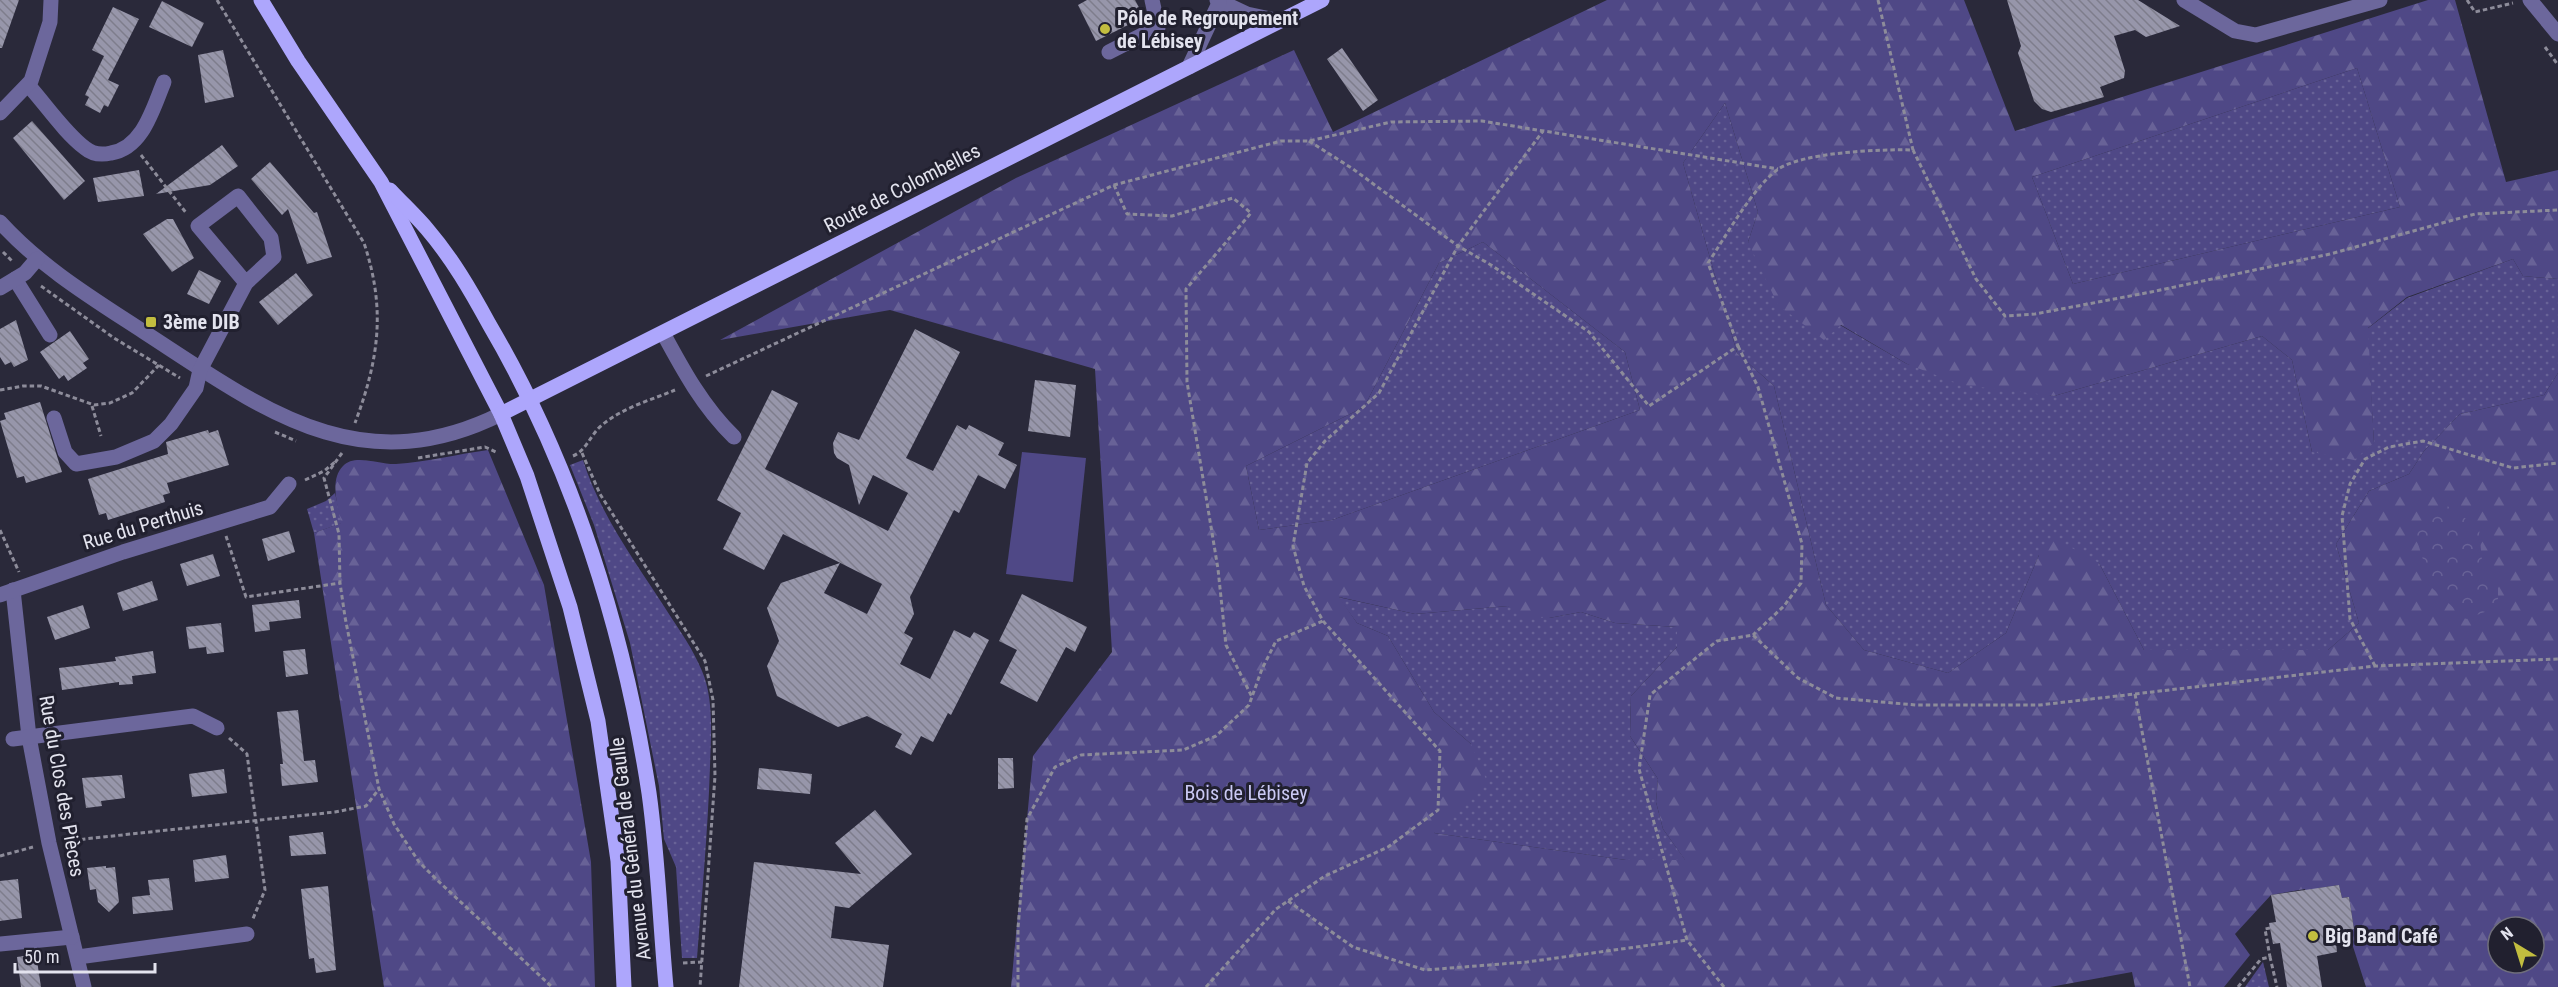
<svg xmlns="http://www.w3.org/2000/svg" width="2558" height="987" font-family="'Roboto Condensed',sans-serif">
<style>
.grass{fill:url(#grass-dots)}
.forest{fill:url(#forest-firs);fill-rule:evenodd}
.park{fill:url(#park-crowns)}
.garden{fill:#4f4886}
.building{fill:url(#building-back-hatch)}
.lines{fill:none;stroke-linecap:round;stroke-linejoin:round}
.path{stroke:#8d8c9a;stroke-width:3;stroke-dasharray:4.5 3;stroke-linecap:butt}
.minor{stroke:#6c679c;stroke-width:15}
.major{stroke:#ada6fc;stroke-width:15}
.poi-dot{fill:#c2bd3f;stroke:#21202f;stroke-width:2}
.labels{text-anchor:middle;dominant-baseline:central;stroke-width:6;stroke-linejoin:round;paint-order:stroke}
.poi-label{font-size:20px;font-weight:bold;fill:#e3e3ee;stroke:#21202f;text-anchor:start}
.street-label{font-size:20px;fill:#e3e3ee;stroke:#21202f}
.park-label{font-size:20px;fill:#cac9f4;stroke:#21202f}
</style>
<defs>
<pattern id="grass-dots" width="8" height="8" patternUnits="userSpaceOnUse" patternTransform="scale(1.5)"><rect width="8" height="8" fill="#4f4886"/><path d="M2 2h.1M6 6h.1" fill="none" stroke="#686297" stroke-width="1.8" stroke-linecap="round"/></pattern>
<pattern id="forest-firs" width="22" height="20" patternUnits="userSpaceOnUse" patternTransform="scale(1.5)"><rect width="22" height="20" fill="#4f4886"/><path d="M5 1l3.5 6h-7zM16 11l3.5 6h-7z" fill="#686297"/></pattern>
<pattern id="park-crowns" width="20" height="18" patternUnits="userSpaceOnUse" patternTransform="scale(1.5)"><rect width="20" height="18" fill="#4f4886"/><path d="M2 6a3 3 0 1 1 6 0M12 15a3 3 0 1 1 6 0" fill="none" stroke="#686297"/></pattern>
<pattern id="building-back-hatch" width="6" height="6" patternUnits="userSpaceOnUse" patternTransform="scale(1.5)"><rect width="6" height="6" fill="#9796aa"/><path d="M-1 5l2 2M0 0l6 6M5-1l2 2" fill="none" stroke="#7e7d8c"/></pattern>
</defs>
<rect width="100%" height="100%" fill="#2a293a"/>
<g class="grass">
<path d="M 2357,68 L 2400,207 L 2073,284 L 2032,177 Z"/>
<path d="M 1725,103 L 1758,212 L 1748,242 L 1840,325 L 1907,364 L 2054,396 L 2262,336 L 2292,360 L 2312,452 L 2374,443 L 2367,329 L 2407,298 L 2513,259 L 2523,276 L 2558,279 L 2558,373 L 2544,395 L 2460,414 L 2424,451 L 2409,474 L 2369,491 L 2336,544 L 2359,623 L 2328,650 L 2144,650 L 2099,563 L 2039,555 L 2006,633 L 1948,673 L 1864,650 L 1826,605 L 1774,386 L 1737,353 L 1683,163 Z"/>
<path d="M 1483,242 L 1625,352 L 1640,410 L 1332,520 L 1259,530 L 1246,466 L 1364,407 L 1439,263 Z"/>
<path d="M 583,460 C 600,515 637,564 667,611 C 680,631 693,649 702,671 C 714,699 711,736 710,766 C 708,830 702,894 697,958 L 682,958 L 676,867 L 664,839 L 659,786 L 630,643 L 594,525 L 570,465 Z"/>
<path d="M 335,493 L 342,523 L 314,533 L 307,509 L 326,501 Z"/>
<path d="M 1338,597 L 1415,614 L 1508,606 L 1549,618 L 1581,612 L 1615,623 L 1677,627 L 1677,647 L 1631,696 L 1630,736 L 1658,779 L 1656,802 L 1663,829 L 1686,861 L 1626,860 L 1434,833 L 1471,744 L 1434,712 L 1388,636 L 1357,623 Z"/>
<path d="M 2263,962 L 2269,987 L 2245,987 Z"/>
</g>
<g class="forest">
<path d="M 1607,0 L 1964,0 L 2015,131 L 2428,0 L 2455,0 L 2506,182 L 2558,170 L 2558,279 L 2523,276 L 2513,259 L 2407,297 L 2368,328 L 2374,443 L 2354,460 L 2312,452 L 2292,360 L 2262,336 L 2054,396 L 1962,385 L 1907,364 L 1841,325 L 1824,340 L 1778,305 L 1748,242 L 1758,212 L 1725,103 L 1683,163 L 1737,353 L 1774,386 L 1826,605 L 1864,650 L 1948,673 L 2006,633 L 2039,555 L 2054,538 L 2099,563 L 2144,650 L 2328,650 L 2359,623 L 2336,544 L 2369,491 L 2409,474 L 2424,451 L 2460,414 L 2544,395 L 2558,373 L 2558,987 L 2366,987 L 2348,931 L 2354,929 L 2349,897 L 2342,898 L 2339,885 L 2319,888 L 2307,896 L 2305,889 L 2271,895 L 2235,934 L 2250,955 L 2224,987 L 2135,987 L 2132,972 L 2050,987 L 1011,987 L 1033,756 L 1112,652 L 1095,369 L 890,310 L 720,340 L 1016,178 L 1294,50 L 1333,132 ZM 2357,68 L 2400,207 L 2073,284 L 2032,177 ZM 1483,242 L 1625,352 L 1640,410 L 1332,520 L 1259,530 L 1246,466 L 1364,407 L 1439,263 ZM 1339,597 L 1415,614 L 1508,606 L 1524,618 L 1549,618 L 1581,612 L 1615,623 L 1677,627 L 1677,647 L 1631,696 L 1630,736 L 1658,779 L 1656,802 L 1663,829 L 1685,860 L 1626,860 L 1434,833 L 1486,779 L 1471,744 L 1434,712 L 1388,636 L 1357,623 ZM 2498,927 L 2534,927 L 2534,963 L 2498,963 Z"/>
<path d="M 488,450 L 544,585 L 591,862 L 595,987 L 384,987 L 314,533 L 341,523 C 338,506 329,480 343,466 C 354,453 381,465 396,464 C 427,462 458,454 488,450 Z"/>
</g>
<path class="park" d="M 2446,505 L 2479,528 L 2482,561 L 2498,585 L 2498,599 L 2490,610 L 2466,619 L 2432,588 L 2415,534 L 2429,510 Z"/>
<path class="garden" d="M 1022,452 L 1086,458 L 1073,582 L 1006,574 Z"/>
<g class="building">
<path d="M 0,0 L 19,0 L 2,48 L 0,48 Z"/>
<path d="M 1087,0 L 1135,0 L 1144,17 L 1096,41 L 1078,5 Z"/>
<path d="M 2007,0 L 2138,0 L 2180,26 L 2146,37 L 2135,30 L 2114,36 L 2125,71 L 2124,78 L 2100,87 L 2104,97 L 2051,112 L 2042,109 L 2034,101 L 2018,53 L 2021,46 Z"/>
<path d="M 162,1 L 204,23 L 192,47 L 149,27 Z"/>
<path d="M 113,7 L 139,19 L 108,80 L 119,85 L 108,107 L 104,105 L 100,113 L 85,105 L 89,97 L 85,95 L 104,56 L 92,50 Z"/>
<path d="M 1342,48 L 1378,100 L 1363,111 L 1327,59 Z"/>
<path d="M 223,50 L 234,97 L 205,103 L 198,55 Z"/>
<path d="M 32,121 L 85,181 L 64,200 L 13,138 Z"/>
<path d="M 222,145 L 238,166 L 210,185 L 156,194 Z"/>
<path d="M 270,162 L 314,213 L 317,212 L 332,257 L 307,264 L 288,209 L 282,215 L 251,179 Z"/>
<path d="M 139,170 L 144,196 L 98,202 L 93,178 Z"/>
<path d="M 167,219 L 173,219 L 194,258 L 172,272 L 143,234 Z"/>
<path d="M 199,270 L 221,281 L 209,304 L 187,294 Z"/>
<path d="M 296,273 L 313,295 L 278,325 L 259,302 Z"/>
<path d="M 16,320 L 28,360 L 14,367 L 11,362 L 5,365 L 0,357 L 0,329 Z"/>
<path d="M 915,329 L 960,352 L 906,458 L 933,471 L 957,425 L 966,430 L 969,425 L 1004,443 L 998,455 L 1017,465 L 1005,489 L 978,475 L 959,513 L 954,510 L 910,597 L 914,614 L 904,633 L 913,638 L 900,664 L 930,679 L 954,630 L 970,638 L 974,632 L 989,640 L 951,715 L 948,713 L 933,742 L 921,736 L 911,755 L 895,747 L 902,734 L 867,716 L 838,727 L 777,696 L 767,666 L 779,641 L 767,608 L 781,583 L 840,563 L 824,593 L 867,614 L 882,584 L 783,534 L 764,570 L 723,549 L 741,513 L 717,500 L 772,390 L 798,403 L 765,469 L 888,531 L 908,493 L 873,475 L 859,505 L 849,465 L 837,458 L 834,453 L 833,443 L 838,432 L 859,440 Z"/>
<path d="M 70,331 L 89,359 L 83,363 L 87,368 L 68,381 L 64,375 L 59,379 L 40,352 Z"/>
<path d="M 1035,380 L 1076,385 L 1070,437 L 1028,431 Z"/>
<path d="M 40,402 L 62,472 L 26,483 L 24,476 L 17,478 L 0,421 L 6,419 L 4,413 Z"/>
<path d="M 208,430 L 209,433 L 218,430 L 229,465 L 167,483 L 170,493 L 163,495 L 165,502 L 108,520 L 106,513 L 99,515 L 88,479 L 168,454 L 166,442 Z"/>
<path d="M 289,531 L 295,552 L 268,561 L 262,539 Z"/>
<path d="M 213,554 L 220,576 L 187,586 L 180,564 Z"/>
<path d="M 152,581 L 158,600 L 123,611 L 117,593 Z"/>
<path d="M 1022,594 L 1087,627 L 1075,652 L 1066,647 L 1037,702 L 1000,683 L 1017,650 L 999,641 Z"/>
<path d="M 299,600 L 301,618 L 269,622 L 270,630 L 255,632 L 252,605 Z"/>
<path d="M 83,605 L 90,628 L 55,640 L 47,617 Z"/>
<path d="M 221,623 L 224,652 L 207,654 L 206,647 L 189,649 L 186,627 Z"/>
<path d="M 305,649 L 308,674 L 286,677 L 283,651 Z"/>
<path d="M 153,651 L 156,673 L 132,676 L 133,684 L 119,685 L 119,682 L 62,690 L 59,668 L 116,661 L 115,657 Z"/>
<path d="M 298,710 L 304,761 L 315,760 L 318,782 L 282,786 L 280,764 L 283,764 L 277,712 Z"/>
<path d="M 998,758 L 1013,758 L 1014,788 L 998,789 Z"/>
<path d="M 759,768 L 812,774 L 810,794 L 757,789 Z"/>
<path d="M 224,769 L 227,793 L 192,797 L 189,774 Z"/>
<path d="M 122,775 L 125,798 L 101,801 L 102,806 L 86,808 L 82,778 Z"/>
<path d="M 875,810 L 912,854 L 849,908 L 835,906 L 831,938 L 889,945 L 883,987 L 739,987 L 754,862 L 861,874 L 835,843 Z"/>
<path d="M 323,832 L 326,854 L 291,856 L 289,836 Z"/>
<path d="M 226,855 L 229,878 L 195,882 L 193,860 Z"/>
<path d="M 106,866 L 106,868 L 115,867 L 119,902 L 109,912 L 98,902 L 96,889 L 90,890 L 87,868 Z"/>
<path d="M 169,878 L 173,910 L 133,914 L 132,897 L 150,895 L 148,880 Z"/>
<path d="M 18,879 L 22,918 L 0,921 L 0,881 Z"/>
<path d="M 2339,885 L 2342,898 L 2349,897 L 2354,929 L 2348,931 L 2349,941 L 2336,943 L 2337,952 L 2317,956 L 2322,987 L 2287,987 L 2280,943 L 2273,944 L 2269,923 L 2276,922 L 2271,895 Z"/>
<path d="M 328,886 L 336,970 L 316,973 L 314,958 L 309,959 L 301,889 Z"/>
<path d="M 36,954 L 41,987 L 21,987 L 17,957 Z"/>
</g>
<g class="lines">
<g class="path">
<path d="M 217,0 L 364,243 C 386,309 379,359 355,423"/>
<path d="M 1878,0 L 1913,150"/>
<path d="M 2467,0 L 2475,12 L 2513,3"/>
<path d="M 2545,47 L 2558,65"/>
<path d="M 1309,141 L 1353,169 L 1458,246 L 1543,131"/>
<path d="M 141,155 L 187,214"/>
<path d="M 1114,185 L 1127,214 L 1172,216 L 1233,198 L 1251,213 L 1186,289 L 1187,382 L 1218,569 L 1226,645 L 1252,697"/>
<path d="M 3,252 L 13,262"/>
<path d="M 41,286 L 114,338 L 180,378"/>
<path d="M 1738,346 L 1758,387 L 1802,544 L 1801,583 L 1784,606 L 1753,635"/>
<path d="M 706,376 L 1114,185 L 1281,141 L 1309,141 L 1391,122 L 1482,121 L 1778,169"/>
<path d="M 0,390 L 23,386 L 41,386 L 94,405 L 110,403 L 132,393 L 159,365"/>
<path d="M 92,406 L 101,436"/>
<path d="M 275,432 L 296,441"/>
<path d="M 342,453 L 324,478 L 339,534 L 340,583 L 345,617 L 379,789 L 394,824 L 419,862 L 436,879 L 552,987"/>
<path d="M 582,453 L 600,494 L 705,661 L 713,700 L 715,776 L 700,987"/>
<path d="M 573,456 C 587,450 590,435 602,425 C 622,408 651,400 675,390"/>
<path d="M 418,458 L 485,447 L 498,453"/>
<path d="M 305,480 L 324,471 L 335,462"/>
<path d="M 0,530 L 19,572"/>
<path d="M 226,536 L 246,597 L 340,583"/>
<path d="M 2375,666 L 2350,619 L 2342,516 L 2350,484 L 2365,459 L 2389,447 L 2423,441 L 2513,468 L 2558,463"/>
<path d="M 2135,694 L 2190,987"/>
<path d="M 229,738 L 247,754 L 265,890 L 252,921"/>
<path d="M 66,841 L 335,812 L 366,806 L 379,789"/>
<path d="M 0,856 L 33,847"/>
<path d="M 1288,901 L 1353,947 L 1425,970 L 1527,962 L 1687,940"/>
<path d="M 2270,928 L 2265,929 L 2270,957"/>
<path d="M 683,963 L 702,962"/>
<path d="M 1018,987 L 1018,928 L 1027,819 L 1055,767 L 1081,755 L 1183,750 L 1216,736 L 1249,705 L 1262,669 L 1276,641 L 1323,621"/>
<path d="M 1206,987 L 1276,909 L 1325,876 L 1388,847 L 1438,810 L 1440,751 L 1323,621 L 1304,586 L 1293,546 L 1307,463 L 1325,441 L 1379,393 L 1458,246 L 1491,265 L 1589,332 L 1649,406 L 1738,346 L 1708,263 C 1726,236 1752,189 1777,170 C 1801,152 1883,149 1913,150 L 1976,279 L 2005,316 L 2035,314 L 2151,292 L 2330,254 L 2475,214 L 2558,210"/>
<path d="M 1724,987 L 1687,940 L 1639,769 L 1650,695 L 1717,641 L 1753,635 L 1798,678 L 1836,698 L 1916,705 L 2040,705 L 2375,666 L 2558,659"/>
<path d="M 2238,987 L 2261,959 L 2270,957 L 2277,987"/>
</g>
<g class="minor">
<path d="M 1217,0 L 1247,14 L 1280,21"/>
<path d="M 2184,0 L 2235,31 L 2256,35 L 2380,0"/>
<path d="M 2530,0 L 2558,34"/>
<path d="M 1109,52 L 1158,27 L 1152,0"/>
<path d="M 1189,67 L 1219,3"/>
<path d="M 29,86 C 46,105 65,133 85,148 C 92,154 102,155 111,153 C 143,148 153,108 164,82"/>
<path d="M 0,113 L 31,81 L 50,22 L 51,0"/>
<path d="M 0,222 C 42,268 92,298 144,332 C 260,407 358,485 501,414"/>
<path d="M 15,279 L 50,335"/>
<path d="M 0,288 L 25,273 L 37,259"/>
<path d="M 663,333 C 683,370 703,407 734,437"/>
<path d="M 54,418 L 65,452 L 76,464 L 116,457 L 154,441 L 171,424 L 196,388 L 200,370 L 246,283 L 274,257 L 271,238 L 238,196 L 198,226 L 246,283"/>
<path d="M 13,590 L 29,737 L 49,843 L 84,987"/>
<path d="M 0,595 L 123,552 L 270,507 L 289,484"/>
<path d="M 13,739 L 193,716 L 217,728"/>
<path d="M 0,944 L 72,937"/>
<path d="M 78,957 L 247,934"/>
</g>
<g class="major">
<path d="M 261,0 L 298,61 L 381,182 L 501,414 L 527,476 L 570,607 L 598,721 L 618,861 L 624,987"/>
<path d="M 390,190 C 402,203 416,216 427,229 C 452,258 471,291 489,324 C 573,467 624,630 649,793 C 658,857 660,923 666,987"/>
<path d="M 501,414 L 1322,0"/>
</g>
</g>
<g class="poi-dot">
<circle cx="1105" cy="29" r="6"/>
<rect x="145" y="316" width="12" height="12" rx="3"/>
<circle cx="2313" cy="936" r="6"/>
</g>
<g class="labels">
<g class="poi-label">
<text x="1117" y="18">Pôle de Regroupement<tspan x="1117" dy="23">de Lébisey</tspan></text>
<text x="163" y="322">3ème DIB</text>
<text x="2325" y="936">Big Band Café</text>
</g>
<g class="street-label">
<text transform="translate(902 188) rotate(-27)">Route de Colombelles</text>
<text transform="translate(143 525) rotate(-17)">Rue du Perthuis</text>
<text transform="translate(62 786) rotate(80)">Rue du Clos des Pièces</text>
<text transform="translate(630 849) rotate(-97)">Avenue du Général de Gaulle</text>
</g>
<g class="park-label">
<text x="1246" y="793">Bois de Lébisey</text>
</g>
</g>
<g transform="translate(2516 945) rotate(322)"><circle r="28" fill="#21202f" stroke="#6f6e7b" stroke-width="1.5"/>
<path d="M0-4.5L10 22L0 15L-10 22Z" fill="#c2bd3f"/>
<text y="-9" font-size="16" font-weight="bold" text-anchor="middle" fill="#e3e3ee">N</text>
</g>
<path d="M15 963v9h140v-9" fill="none" stroke="#e3e3ee" stroke-width="3"/>
<text x="24" y="963" font-size="18" fill="#e3e3ee" stroke="#21202f" stroke-width="4.5" paint-order="stroke">50 m</text>
</svg>
